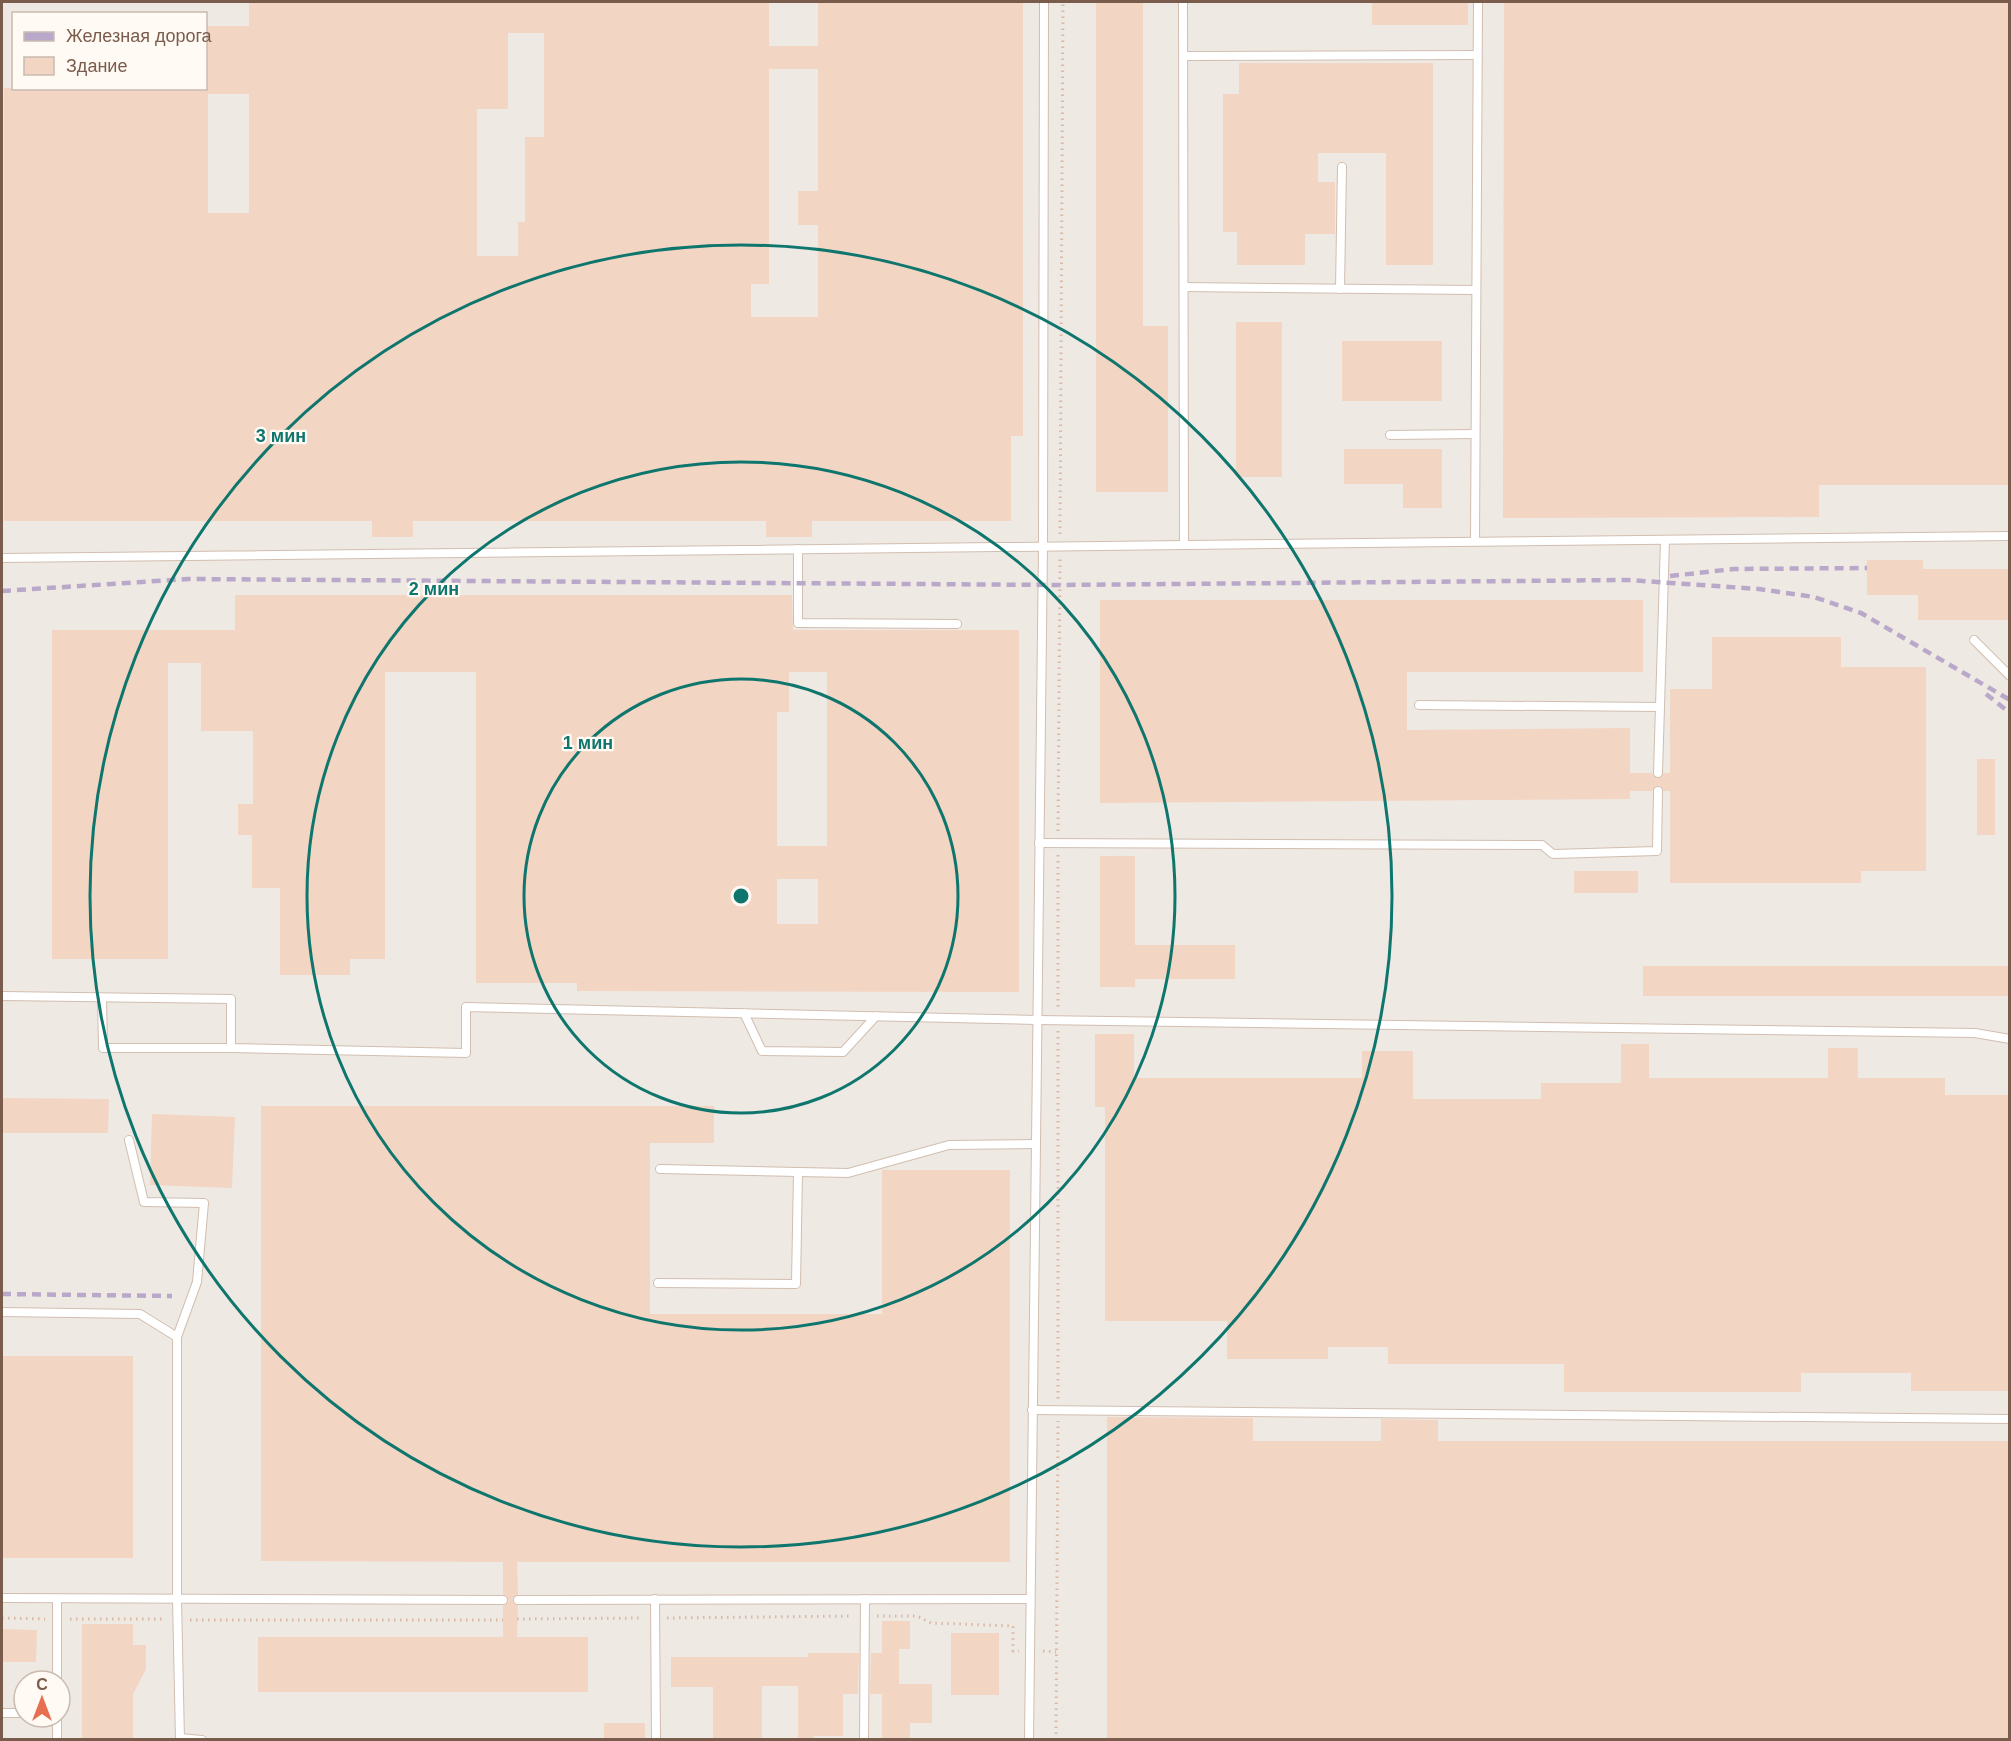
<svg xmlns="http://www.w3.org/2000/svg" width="2011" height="1741" font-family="Arial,sans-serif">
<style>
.industrial{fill:#efe9e4;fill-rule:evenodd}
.building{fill:#f3d5c3;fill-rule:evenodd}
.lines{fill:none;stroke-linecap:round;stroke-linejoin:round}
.lane-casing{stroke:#d1beb0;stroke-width:10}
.path{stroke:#d9b8a5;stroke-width:3;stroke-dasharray:1.5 4.5;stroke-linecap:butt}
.lane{stroke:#fff;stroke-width:8}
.rail{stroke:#b9a8c9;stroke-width:4.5;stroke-dasharray:9 6;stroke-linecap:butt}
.ring{fill:none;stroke:#0f766e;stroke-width:3}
.centre{fill:#0f766e;stroke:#fffaf3;stroke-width:3}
.ring-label{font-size:18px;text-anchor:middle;font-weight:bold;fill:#0f766e;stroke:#fffaf3;stroke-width:4.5;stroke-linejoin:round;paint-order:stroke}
</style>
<rect width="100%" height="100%" fill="#fdf6ec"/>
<path class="industrial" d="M 2,2 L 2009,2 L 2009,1739 L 2,1739 ZM 14,14 L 206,14 L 206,88 L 14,88 ZM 24,1681 L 60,1681 L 60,1717 L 24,1717 Z"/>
<g class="building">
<path d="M 249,2 L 769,2 L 769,46 L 818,46 L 818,2 L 1023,2 L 1023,436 L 1011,436 L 1011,521 L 812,521 L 812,537 L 766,537 L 766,521 L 413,521 L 413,537 L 372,537 L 372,521 L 4,521 L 4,88 L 206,88 L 206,26 L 249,26 ZM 508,33 L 544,33 L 544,137 L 525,137 L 525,222 L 518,222 L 518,256 L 477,256 L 477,109 L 508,109 ZM 769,69 L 818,69 L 818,191 L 798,191 L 798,225 L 818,225 L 818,317 L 751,317 L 751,284 L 769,284 ZM 208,94 L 249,94 L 249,213 L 208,213 Z"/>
<path d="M 1096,2 L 1143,2 L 1143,326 L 1168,326 L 1168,492 L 1096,492 Z"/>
<rect x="1372" y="2" width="96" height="23"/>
<path d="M 1504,2 L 2010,2 L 2010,485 L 1819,485 L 1819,517 L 1503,518 Z"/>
<path d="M 1239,63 L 1433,63 L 1433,265 L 1386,265 L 1386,153 L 1318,153 L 1318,182 L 1335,182 L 1335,234 L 1305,234 L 1305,265 L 1237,265 L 1237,232 L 1223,232 L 1223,94 L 1239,94 Z"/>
<rect x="1236" y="322" width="46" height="155"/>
<rect x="1342" y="341" width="100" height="60"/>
<path d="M 1344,449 L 1442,449 L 1442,508 L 1403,508 L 1403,484 L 1344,484 Z"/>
<path d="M 1867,560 L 1923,560 L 1923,569 L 2010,569 L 2010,620 L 1918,620 L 1918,595 L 1867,595 Z"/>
<path d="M 235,595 L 792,595 L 793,630 L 1019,630 L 1019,992 L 577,991 L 577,983 L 476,983 L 476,672 L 385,672 L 385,959 L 350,959 L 350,975 L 280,975 L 280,888 L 252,888 L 252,835 L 238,835 L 238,804 L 253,804 L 253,731 L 201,731 L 201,663 L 168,663 L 168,959 L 52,959 L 52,630 L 235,630 ZM 789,672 L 827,672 L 827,846 L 777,846 L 777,712 L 789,712 ZM 777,879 L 818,879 L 818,924 L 777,924 Z"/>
<path d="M 1100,600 L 1643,600 L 1643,672 L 1407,672 L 1407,730 L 1630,728 L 1630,773 L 1652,773 L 1657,779 L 1664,773 L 1670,773 L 1670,689 L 1712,689 L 1712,637 L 1841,637 L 1841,667 L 1926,667 L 1926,871 L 1861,871 L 1861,883 L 1670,883 L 1670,791 L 1664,791 L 1659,785 L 1652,791 L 1630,791 L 1630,799 L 1100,803 Z"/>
<rect x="1977" y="759" width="18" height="76"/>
<path d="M 1100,856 L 1135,856 L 1135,945 L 1235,945 L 1235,979 L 1135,979 L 1135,987 L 1100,987 Z"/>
<rect x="1574" y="871" width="64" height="22"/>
<rect x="1643" y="966" width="367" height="30"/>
<path d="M 1095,1034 L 1134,1034 L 1134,1078 L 1362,1078 L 1362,1051 L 1413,1051 L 1413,1099 L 1541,1099 L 1541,1083 L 1621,1083 L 1621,1044 L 1649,1044 L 1649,1078 L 1828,1078 L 1828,1048 L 1858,1048 L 1858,1078 L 1945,1078 L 1945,1095 L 2010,1095 L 2010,1391 L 1911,1391 L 1911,1373 L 1801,1373 L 1801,1392 L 1564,1392 L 1564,1364 L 1388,1364 L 1388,1347 L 1328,1347 L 1328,1359 L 1227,1359 L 1227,1321 L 1105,1321 L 1105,1107 L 1095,1107 Z"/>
<path d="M 2,1098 L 109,1099 L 108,1133 L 2,1133 Z"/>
<path d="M 261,1106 L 714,1106 L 714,1143 L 650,1143 L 650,1314 L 882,1314 L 882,1170 L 1010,1170 L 1010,1562 L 517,1562 L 518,1594 L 512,1599 L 518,1606 L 517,1637 L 588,1637 L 588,1692 L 258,1692 L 258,1637 L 503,1637 L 503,1606 L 509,1601 L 503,1594 L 503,1562 L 261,1561 Z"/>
<path d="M 152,1114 L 235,1117 L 232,1188 L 150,1185 Z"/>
<rect x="2" y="1356" width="131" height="202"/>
<path d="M 1107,1417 L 1253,1418 L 1253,1441 L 1381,1441 L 1381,1419 L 1438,1420 L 1438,1441 L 2010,1441 L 2010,1740 L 1107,1740 Z"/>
<path d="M 882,1621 L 910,1621 L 910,1649 L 899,1649 L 899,1684 L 932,1684 L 932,1723 L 910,1723 L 910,1740 L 882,1740 L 882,1694 L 870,1694 L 871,1653 L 882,1653 Z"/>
<path d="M 82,1624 L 133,1624 L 133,1645 L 146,1645 L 146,1669 L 133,1694 L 133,1740 L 82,1740 Z"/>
<path d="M 2,1629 L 37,1630 L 36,1662 L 2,1662 Z"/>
<rect x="951" y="1633" width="48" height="62"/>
<path d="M 808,1653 L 859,1653 L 858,1694 L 843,1694 L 843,1736 L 814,1736 L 814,1740 L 798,1740 L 798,1686 L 762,1686 L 762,1740 L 713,1740 L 713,1687 L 671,1687 L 671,1657 L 808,1657 Z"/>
<rect x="604" y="1723" width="41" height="17"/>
</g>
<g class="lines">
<g class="lane-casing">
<g id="lane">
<path d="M 1183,2 L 1184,544"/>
<path d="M 1184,56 L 1477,55"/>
<path d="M 1184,287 L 1476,290"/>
<path d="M 1340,289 L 1342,167"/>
<path d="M 1390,435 L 1475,434"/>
<path d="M 1475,541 L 1478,2"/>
<path d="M 798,549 L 798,623 L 957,624"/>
<path d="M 2,558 L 2010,536"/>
<path d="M 1974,640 L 2010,676"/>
<path d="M 1419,705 L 1660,707"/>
<path d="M 1658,773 L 1665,540"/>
<path d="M 1039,843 L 1542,845 L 1553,854 L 1657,851 L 1658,791"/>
<path d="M 2,996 L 231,999 L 231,1048 L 466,1053 L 466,1007 L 1037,1020 L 1975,1033 L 2010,1039"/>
<path d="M 102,998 L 103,1048 L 231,1048"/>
<path d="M 744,1013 L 762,1051 L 843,1052 L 876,1016"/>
<path d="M 129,1140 L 144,1202 L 204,1203 L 197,1282 L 177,1337"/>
<path d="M 660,1169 L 848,1173 L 949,1145 L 1036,1144"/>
<path d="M 658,1283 L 796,1284 L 798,1172"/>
<path d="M 2,1312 L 140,1314 L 177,1337 L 177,1599 L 180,1740"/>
<path d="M 1032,1410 L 2010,1419"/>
<path d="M 2,1598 L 503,1600"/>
<path d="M 655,1599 L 656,1740"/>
<path d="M 518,1600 L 1030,1599"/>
<path d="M 57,1681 L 57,1599"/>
<path d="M 2,1713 L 24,1713"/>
<path d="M 180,1738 L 202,1740"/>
<path d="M 57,1740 L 57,1717"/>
<path d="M 864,1740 L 865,1599"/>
<path d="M 1029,1740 L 1043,546 L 1044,2"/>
</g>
</g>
<g class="path">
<path d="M 1060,534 L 1063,2"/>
<path d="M 1058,831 L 1060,558"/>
<path d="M 1058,855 L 1058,1008"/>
<path d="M 1058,1031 L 1058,1399"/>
<path d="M 877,1616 L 917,1616 L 931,1623 L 1013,1626 L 1013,1651 L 1019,1651"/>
<path d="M 2,1618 L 45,1619"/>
<path d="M 667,1618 L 853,1616"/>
<path d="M 70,1619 L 165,1619"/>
<path d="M 517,1619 L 643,1618"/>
<path d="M 190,1620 L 503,1620"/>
<path d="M 1043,1651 L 1056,1652"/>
<path d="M 1056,1740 L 1058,1421"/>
</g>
<use href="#lane" class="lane"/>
<g class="rail">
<path d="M 1670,576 L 1734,569 L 1867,568"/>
<path d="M 2,591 L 188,579 L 1059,585 L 1628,580 L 1759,589 L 1814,597 L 1861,613 L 2010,700"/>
<path d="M 1986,694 L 2010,713"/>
<path d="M 2,1294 L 172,1296"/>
</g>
</g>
<g class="ring">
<circle cx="741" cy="896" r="217"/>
<circle cx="741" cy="896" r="434"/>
<circle cx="741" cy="896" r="651"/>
</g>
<circle cx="741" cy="896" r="9" class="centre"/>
<g class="ring-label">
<text x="281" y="442">3 мин</text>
<text x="434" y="595">2 мин</text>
<text x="588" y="749">1 мин</text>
</g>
<rect width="2011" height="1741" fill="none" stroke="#7a5c4d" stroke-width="6"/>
<rect x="12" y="12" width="195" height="78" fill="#fffaf3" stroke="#cabbb1" stroke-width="1.5"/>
<rect x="24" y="32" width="30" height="9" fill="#b9a8c9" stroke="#cabbb1" stroke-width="1.5"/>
<text x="66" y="42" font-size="18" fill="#7a5c4d">Железная дорога</text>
<rect x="24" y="57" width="30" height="18" fill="#f3d5c3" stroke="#cabbb1" stroke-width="1.5"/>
<text x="66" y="72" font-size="18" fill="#7a5c4d">Здание</text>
<g transform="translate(42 1699)"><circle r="28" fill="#fffaf3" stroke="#cabbb1" stroke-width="1.5"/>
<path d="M0-4.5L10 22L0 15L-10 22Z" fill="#e76f51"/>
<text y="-9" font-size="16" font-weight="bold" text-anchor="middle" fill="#7a5c4d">С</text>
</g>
</svg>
